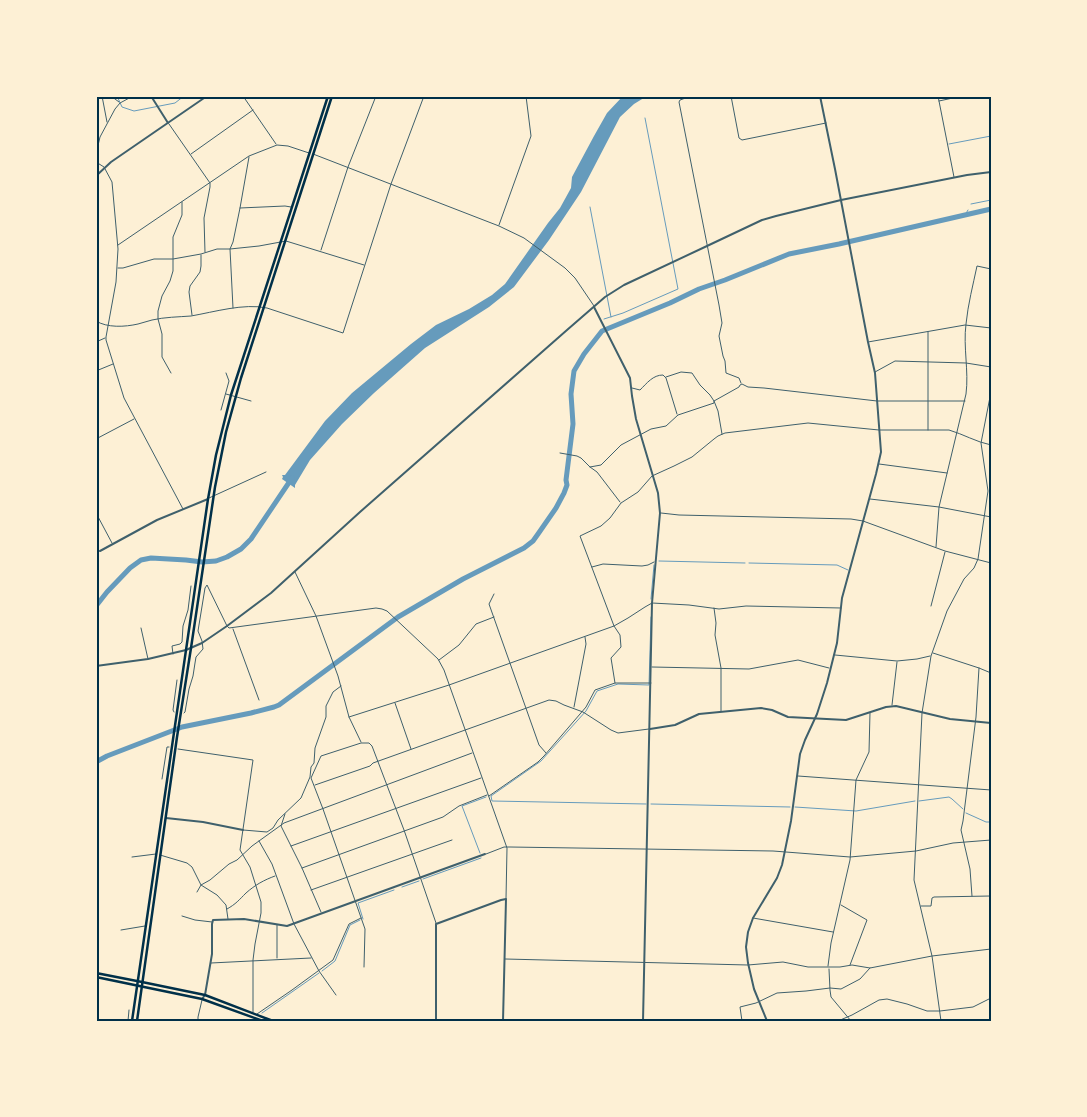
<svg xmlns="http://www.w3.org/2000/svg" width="1087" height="1117" font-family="Lato,sans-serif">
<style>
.water{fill:#669bbc}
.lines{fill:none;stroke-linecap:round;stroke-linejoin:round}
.stream{stroke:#669bbc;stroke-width:1}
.river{stroke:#669bbc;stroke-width:5}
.minor{stroke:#3f606c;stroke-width:1}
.tertiary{stroke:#3f606c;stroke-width:2}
.primary{stroke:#003049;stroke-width:2.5}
.trunk{stroke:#003049;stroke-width:2.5}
.neatline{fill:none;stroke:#003049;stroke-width:2}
</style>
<rect width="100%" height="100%" fill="#fdf0d5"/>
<path class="water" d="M 623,96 L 647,96 L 634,104 L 620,117 L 581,192 L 549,240 L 514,287 L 489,307 L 425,348 L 374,393 L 342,424 L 310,460 L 295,485 L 295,488 L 282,479 L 283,477 L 282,475 L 285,475 L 325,421 L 352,393 L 411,344 L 436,325 L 469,309 L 492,295 L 505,284 L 548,223 L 560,208 L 571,188 L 572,177 L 594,136 L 607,113 Z"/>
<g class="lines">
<g class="stream">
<path d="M 117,96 L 122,107 L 134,111 L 175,103 L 184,96"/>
<path d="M 949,144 L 991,136"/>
<path d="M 971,204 L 991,200"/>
<path d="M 590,207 L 611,317"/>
<path d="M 965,215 L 968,210"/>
<path d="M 604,319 L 623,313 L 678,289 L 645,118"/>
<path d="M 659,561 L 745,563"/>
<path d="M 749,563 L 837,565 L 848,570"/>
<path d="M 651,599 L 654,565"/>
<path d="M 919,801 L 949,797 L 952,799 L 963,809"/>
<path d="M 646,804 L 492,801 L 491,796 L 541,761 L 586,711 L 597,691 L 618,684 L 649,685 L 651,617"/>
<path d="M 651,804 L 790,807"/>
<path d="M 795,807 L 856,811 L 915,801"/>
<path d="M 966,813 L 986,822 L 991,822"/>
<path d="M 480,853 L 462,806 L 486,797"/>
<path d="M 423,879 L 481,858"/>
<path d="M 402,887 L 419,881"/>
<path d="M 363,919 L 358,903 L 394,890"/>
<path d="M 322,971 L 335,961 L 350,925 L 360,920"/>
<path d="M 262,1013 L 319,973"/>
<path d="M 251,1021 L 251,1020"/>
</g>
<g class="river">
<path d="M 96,606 L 107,592 L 130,568 L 141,560 L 151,558 L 186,560 L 202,562 L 216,561 L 227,557 L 241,549 L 251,539 L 292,478"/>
<path d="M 96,762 L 107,756 L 182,727 L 251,713 L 274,707 L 279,705 L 398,617 L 463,579 L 524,548 L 533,541 L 538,534 L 556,508 L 564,493 L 567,485 L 566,480 L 573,424 L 571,394 L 574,371 L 584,354 L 602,331 L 670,303 L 699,289 L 725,280 L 789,254 L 839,244 L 991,209"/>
</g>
<g class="minor">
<path d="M 102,96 L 107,122"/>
<path d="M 111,96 L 119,102"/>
<path d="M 243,96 L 276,144"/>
<path d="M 691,96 L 680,100 L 679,102 L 719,305 L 722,323 L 719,336 L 723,356 L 725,361 L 726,373 L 739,378 L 741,383"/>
<path d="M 731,96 L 739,138 L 742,140 L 826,123"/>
<path d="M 938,96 L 954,177"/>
<path d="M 939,101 L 962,96"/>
<path d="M 169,124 L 210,183 L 210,187 L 204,218 L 205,252"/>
<path d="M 96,154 L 100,137 L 115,109 L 120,103 L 133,96"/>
<path d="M 191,154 L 253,110"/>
<path d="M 313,154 L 499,226 L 524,238 L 565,268 L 575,278 L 594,306"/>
<path d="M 96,162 L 104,167 L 112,182 L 118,249 L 116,282 L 106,337 L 106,340 L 124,398 L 183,509"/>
<path d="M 240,208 L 285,206 L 291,207"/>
<path d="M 499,225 L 531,136 L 526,96"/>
<path d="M 118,245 L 249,156 L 277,145 L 288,146 L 309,153"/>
<path d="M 321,250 L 348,167 L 376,96"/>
<path d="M 118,268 L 123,268 L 154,259 L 173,259 L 201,254 L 217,249 L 230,249 L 259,246 L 286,241 L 364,265"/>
<path d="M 233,308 L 230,249 L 233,242 L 240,208 L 249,157"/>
<path d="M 192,315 L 189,292 L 190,286 L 200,272 L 201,266 L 201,255"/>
<path d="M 96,321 C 107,328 125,327 138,324 C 143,323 147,321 152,320 C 165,317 178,317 191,316 C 214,312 244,303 267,308 L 343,333 L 391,184 L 424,96"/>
<path d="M 96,342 L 105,338"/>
<path d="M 868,342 L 965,325 L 991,328"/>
<path d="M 96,371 L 113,364"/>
<path d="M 875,372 L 895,361 L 966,363 L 991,367"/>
<path d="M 171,373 L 162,357 L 162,334 L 158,319 L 158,311 L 162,296 L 170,281 L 173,271 L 173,237 L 182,215 L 182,202"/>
<path d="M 666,377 L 681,372 L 692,373 L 700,385 L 710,395 L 714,401 L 718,411 L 722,434"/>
<path d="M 632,388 L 640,390 C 647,383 653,375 663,375 L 666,378 L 677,414"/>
<path d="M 226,394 L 251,401"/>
<path d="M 221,410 L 229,381 L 226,373"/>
<path d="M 928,430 L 928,332"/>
<path d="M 96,439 L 134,419"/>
<path d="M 560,453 L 577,456 L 581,458 L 590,467 L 597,472 L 620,502"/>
<path d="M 879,464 L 947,473"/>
<path d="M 590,467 L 601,465 L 621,445 L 651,429 L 666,426 L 678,415 L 714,403 L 714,401 L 739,387 L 740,385 L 742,384 L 748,387 L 764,388 L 877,401 L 965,401"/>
<path d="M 209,498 L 266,472"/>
<path d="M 870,499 L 939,507 L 991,517"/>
<path d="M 96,513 L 112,543"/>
<path d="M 661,513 L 679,515 L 851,519 L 863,521 L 945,551 L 991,563"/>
<path d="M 936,547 L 939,507 L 966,394 C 969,371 963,347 966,324 C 968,304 973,285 977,266 L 991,269"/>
<path d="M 592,567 L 603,564 L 642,566 L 648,565 L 654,562"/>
<path d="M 295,572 L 316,616 L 338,676 L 349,717 L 361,742"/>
<path d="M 494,594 L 489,604 L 539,745 L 546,753"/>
<path d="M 931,606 L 945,552"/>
<path d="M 714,608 L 716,623 L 715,635 L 721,668 L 721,711"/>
<path d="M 141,628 L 148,659"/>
<path d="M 233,629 L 259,700"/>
<path d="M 933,653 L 979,668 L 991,673"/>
<path d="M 173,654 L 172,646 L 180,644 L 182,642 L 183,626 L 188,610 L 191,586"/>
<path d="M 835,655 L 897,661 L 917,659 L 930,656"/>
<path d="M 439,660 L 459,645 L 476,624 L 494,617"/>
<path d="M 652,667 L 749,669 L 798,660 L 829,668"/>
<path d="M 615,683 L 611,658 L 621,647 L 620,635 L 614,626 L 580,536 L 601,526 L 610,518 L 621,503 L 638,492 L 652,476 L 674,466 L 692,457 L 714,439 L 718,436 L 725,433 L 808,423 L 879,430 L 949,430 C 963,434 976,442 991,445"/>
<path d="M 395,703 L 411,749"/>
<path d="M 892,705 L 897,662"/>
<path d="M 574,707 L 586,644 L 585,637"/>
<path d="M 174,712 L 173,710 L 177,680"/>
<path d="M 184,713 L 185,712 L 189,689 L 193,676 L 195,663 L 196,657 L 203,649 L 202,641 L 198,631 L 205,588 L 207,585 L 227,626 L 229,628 L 376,608 L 382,609 L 387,611 L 438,659 L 444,670 L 507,848 L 506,899"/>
<path d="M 349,717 L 449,685 L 614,626 L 628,618 L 645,607 L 652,603 L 689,605 L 719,609 L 746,606 L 841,608"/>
<path d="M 178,749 L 253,760 L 240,850 L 250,867 L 261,902 L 261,913 L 255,944 L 253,960 L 253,1012"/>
<path d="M 798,776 L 991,790"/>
<path d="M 162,779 L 167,747 L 169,747"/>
<path d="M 315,785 L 370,766 L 373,763 L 549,700 L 556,701 L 564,705 L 583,712 L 611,730 L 618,733 L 649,729"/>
<path d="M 489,796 L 538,762 L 544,756 L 586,707 L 595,690 L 615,683 L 651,683"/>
<path d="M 285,814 L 281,826 L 302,868 L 321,912"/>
<path d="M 243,830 L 267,832 L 273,828 L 278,820 L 301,798 L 310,777 L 311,767 L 314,763 L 315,748 L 326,717 L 326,706 L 333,692 L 341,686"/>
<path d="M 259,841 L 272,864 L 294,924 L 319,971 L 336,995"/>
<path d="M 291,846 L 481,778"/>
<path d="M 486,854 L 504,847 L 510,847 L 773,851 L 850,857 L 916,851 L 953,843 L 991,840"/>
<path d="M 160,855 L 187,863 L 192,867 L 201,885 L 217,895 L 226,905 L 228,919"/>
<path d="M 132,857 L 156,854"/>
<path d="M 302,868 L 443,817 L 459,806 L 487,795"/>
<path d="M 311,890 L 452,840"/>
<path d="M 197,892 L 201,885 L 210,880 L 229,864 L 237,860 L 252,846 L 284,823 L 472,753"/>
<path d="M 972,896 L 970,869 L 961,830 L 963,821 L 976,717 L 979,668"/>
<path d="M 841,905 L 867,920 L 850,965"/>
<path d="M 921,906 L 931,906 L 932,898 L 934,897 L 991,896"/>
<path d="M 227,909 C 236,904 239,900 246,893 C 255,885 264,880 275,876"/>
<path d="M 182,916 L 195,920 L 212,922"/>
<path d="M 753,918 L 833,932"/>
<path d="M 277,925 L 277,958"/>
<path d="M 121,930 L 145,926"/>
<path d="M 505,959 L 748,965 L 783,962 L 808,967 L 840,967 L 852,965 L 870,968 L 932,956 L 991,949"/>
<path d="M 211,963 L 311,958"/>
<path d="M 828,966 L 831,943 L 850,860 L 856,780 L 869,752 L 870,713"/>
<path d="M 364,967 L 365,929 L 323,809 L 311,778 L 321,756 L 361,743 L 369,743 L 372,746 L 404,830 L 436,923"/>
<path d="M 829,969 L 830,990 L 831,997 L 851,1021"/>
<path d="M 257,1014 L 292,990 L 333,960 L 349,924 L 361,918"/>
<path d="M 128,1021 L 129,1010"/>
<path d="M 198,1021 L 198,1017 L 202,1000"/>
<path d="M 742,1021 L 740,1007 L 756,1003 L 777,993 L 806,991 L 830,988 L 841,989 L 860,979 L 870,968"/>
<path d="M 838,1021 L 852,1015 L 879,1000 L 887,999 L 907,1004 L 927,1011 L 940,1011 L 973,1007 L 991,998"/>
<path d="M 941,1021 L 932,956 L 914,880 L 922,713 L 931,656 L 947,611 L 964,579 L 974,568 L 978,559 L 988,491 L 981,443 L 991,392"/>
</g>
<g class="tertiary">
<path d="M 151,96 L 168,123"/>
<path d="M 96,176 L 111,162 L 207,96"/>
<path d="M 594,307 L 630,378 L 632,396 L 636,419 L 658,493 L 660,513 L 652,603 L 643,1021"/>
<path d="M 100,551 L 157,520 L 208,499"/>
<path d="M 96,666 L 148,659 L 186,650 L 202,643 L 227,626 L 271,593 L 360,512 L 567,330 L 605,297 L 624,285 L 707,246 L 762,220 L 776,216 L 841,200 L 967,175 L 991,172"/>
<path d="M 650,729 L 675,725 L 699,714 L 761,708 L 772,710 L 788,717 L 846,720 L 886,707 L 896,706 L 950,719 L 991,723"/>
<path d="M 166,818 L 203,822 L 243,830"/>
<path d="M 202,999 L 205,995 L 212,954 L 212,924 L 213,920 L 244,919 L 287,926 L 485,854"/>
<path d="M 436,1021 L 436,924 L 501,900 L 506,899 L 503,1021"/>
<path d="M 767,1021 L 754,989 L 748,963 L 746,947 L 748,932 L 753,918 L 777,878 L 782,865 L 791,821 L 800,754 L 805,740 L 817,714 L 827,683 L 837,643 L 842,598 L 876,474 L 881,452 L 875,373 L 868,342 L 835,169 L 820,96"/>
</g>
<g class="primary">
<path d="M 96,973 L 142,982 L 205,995 L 273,1021"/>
<path d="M 96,977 L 202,999 L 263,1021"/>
</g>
<g class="trunk">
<path d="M 132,1021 L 208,499 L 216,455 L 231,395 L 328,96"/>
<path d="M 137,1021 L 177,737 L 191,648 L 215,487 L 226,432 L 241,378 L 332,96"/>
</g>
</g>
<rect width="1087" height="1117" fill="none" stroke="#fdf0d5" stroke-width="195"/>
<rect x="98" y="98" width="892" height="922" class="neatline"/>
</svg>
